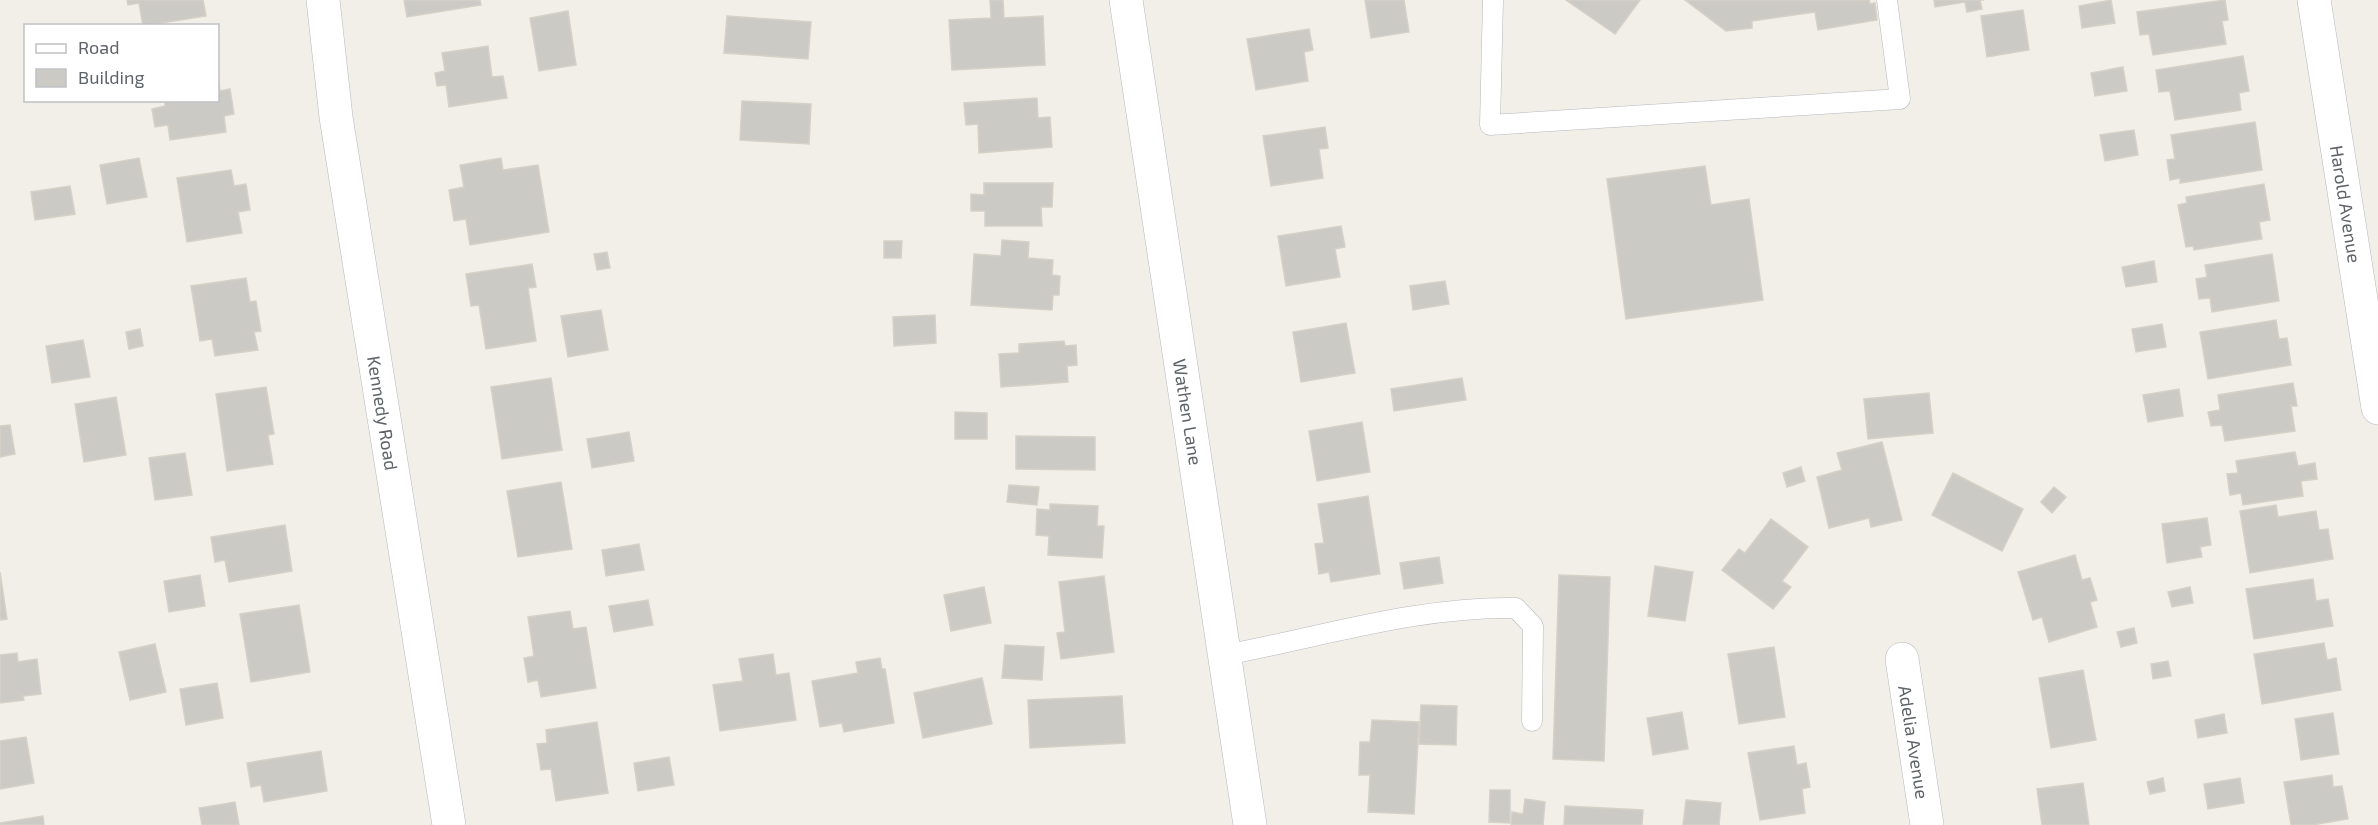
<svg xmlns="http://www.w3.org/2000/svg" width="2378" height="825" font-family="'Exo 2',sans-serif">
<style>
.building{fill:#cccac5;stroke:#d6d1c6;stroke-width:1.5}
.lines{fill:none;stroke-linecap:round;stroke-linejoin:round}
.service-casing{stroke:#b5b8bc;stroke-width:21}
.minor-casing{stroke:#b5b8bc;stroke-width:34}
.service{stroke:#fff;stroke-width:20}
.minor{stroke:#fff;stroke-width:33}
.labels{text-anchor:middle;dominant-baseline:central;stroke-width:4.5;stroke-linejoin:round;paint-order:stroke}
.street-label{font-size:18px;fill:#5f6368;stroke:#fff}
</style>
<rect width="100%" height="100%" fill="#f1efe8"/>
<g class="building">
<path d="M 127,0 L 203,0 L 206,16 L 143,26 L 139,3 L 128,5 Z"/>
<path d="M 404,0 L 480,0 L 481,5 L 407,17 Z"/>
<path d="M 990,0 L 1003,0 L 1004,18 L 1043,16 L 1045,65 L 952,70 L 949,20 L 991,18 Z"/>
<path d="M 1365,0 L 1404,0 L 1409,32 L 1371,38 Z"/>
<path d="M 1566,0 L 1640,0 L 1615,34 Z"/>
<path d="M 1685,0 L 1869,0 L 1870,4 L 1875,3 L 1877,20 L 1818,30 L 1815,12 L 1752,21 L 1752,28 L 1726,31 Z"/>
<path d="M 1934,0 L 1984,0 L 1980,0 L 1982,9 L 1967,12 L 1965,2 L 1935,7 Z"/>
<path d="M 2111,0 L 2115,23 L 2082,28 L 2079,6 Z"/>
<path d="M 2225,0 L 2228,20 L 2222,21 L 2226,44 L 2153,55 L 2149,34 L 2140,35 L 2137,12 Z"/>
<path d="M 2023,10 L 2029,50 L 1987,57 L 1981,16 Z"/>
<path d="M 568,11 L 576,65 L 539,71 L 530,18 Z"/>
<path d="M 727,16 L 811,22 L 808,59 L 724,53 Z"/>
<path d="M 1309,29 L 1313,50 L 1304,52 L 1308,81 L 1256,90 L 1247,39 Z"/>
<path d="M 488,46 L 492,77 L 503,76 L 507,98 L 449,107 L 446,85 L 437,86 L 435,73 L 445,71 L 442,53 Z"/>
<path d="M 2243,56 L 2249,91 L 2239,93 L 2241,110 L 2175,120 L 2170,91 L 2159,92 L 2156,70 Z"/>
<path d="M 2123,67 L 2127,91 L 2095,96 L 2091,73 Z"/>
<path d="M 218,74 L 220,91 L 230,89 L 234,114 L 224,116 L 226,132 L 170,140 L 168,125 L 155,127 L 152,109 L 165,106 L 165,100 L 218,100 Z"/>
<path d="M 1037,98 L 1038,118 L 1050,117 L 1052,147 L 979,153 L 978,124 L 966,125 L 964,103 Z"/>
<path d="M 742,101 L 811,104 L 809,144 L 740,140 Z"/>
<path d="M 2255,122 L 2262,170 L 2180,183 L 2180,178 L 2170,180 L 2167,160 L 2175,159 L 2171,135 Z"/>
<path d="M 1325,127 L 1328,148 L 1319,149 L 1323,178 L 1271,186 L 1263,136 Z"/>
<path d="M 2134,130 L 2138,155 L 2105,161 L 2100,135 Z"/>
<path d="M 139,158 L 147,197 L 107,204 L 100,165 Z"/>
<path d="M 501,158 L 503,170 L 538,165 L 549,232 L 470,245 L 466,219 L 454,221 L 449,190 L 464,187 L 460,165 Z"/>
<path d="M 1705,166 L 1711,205 L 1749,199 L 1763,300 L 1626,319 L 1607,179 Z"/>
<path d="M 231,170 L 234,186 L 246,184 L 250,210 L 238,212 L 242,233 L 187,242 L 177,178 Z"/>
<path d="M 984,183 L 1053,183 L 1052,207 L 1041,207 L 1042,226 L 985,226 L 985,211 L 971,211 L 971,194 L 984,195 Z"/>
<path d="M 2264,184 L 2270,220 L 2259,222 L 2262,239 L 2194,250 L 2193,246 L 2186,247 L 2178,205 L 2187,203 L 2186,197 Z"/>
<path d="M 70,186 L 75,214 L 35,220 L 31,192 Z"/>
<path d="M 1341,226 L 1345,247 L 1335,249 L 1340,277 L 1286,286 L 1278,236 Z"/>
<path d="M 1002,240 L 1029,242 L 1028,258 L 1053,260 L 1052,275 L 1060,276 L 1059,295 L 1053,295 L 1052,310 L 971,305 L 974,254 L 1001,256 Z"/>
<path d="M 884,241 L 902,241 L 901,258 L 884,258 Z"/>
<path d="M 607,252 L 610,268 L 597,270 L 594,254 Z"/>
<path d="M 2272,254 L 2279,301 L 2212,312 L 2210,298 L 2199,299 L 2196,279 L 2207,277 L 2205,265 Z"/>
<path d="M 2154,261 L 2157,282 L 2126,287 L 2122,267 Z"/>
<path d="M 532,264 L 536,287 L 528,288 L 536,341 L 486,349 L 479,305 L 471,306 L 466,274 Z"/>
<path d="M 246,278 L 250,302 L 256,301 L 261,331 L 254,332 L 258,350 L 215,356 L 212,339 L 200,341 L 191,286 Z"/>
<path d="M 1445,281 L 1449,304 L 1413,310 L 1410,286 Z"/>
<path d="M 601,310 L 608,350 L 568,357 L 561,316 Z"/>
<path d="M 935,315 L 936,343 L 894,346 L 893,317 Z"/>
<path d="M 2276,320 L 2279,339 L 2287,338 L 2291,365 L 2208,379 L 2200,332 Z"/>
<path d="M 1346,323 L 1355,373 L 1301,382 L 1293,332 Z"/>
<path d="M 2162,324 L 2166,347 L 2136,352 L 2132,329 Z"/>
<path d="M 140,329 L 143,346 L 129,349 L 126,332 Z"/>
<path d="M 83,340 L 90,377 L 52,383 L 46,346 Z"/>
<path d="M 1064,341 L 1065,346 L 1076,345 L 1077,365 L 1067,366 L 1068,382 L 1001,387 L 999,354 L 1019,353 L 1019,344 Z"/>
<path d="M 551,378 L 562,450 L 502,459 L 491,387 Z"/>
<path d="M 1462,378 L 1466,400 L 1394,411 L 1391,389 Z"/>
<path d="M 2293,383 L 2297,406 L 2291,406 L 2295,431 L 2225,441 L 2222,425 L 2211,426 L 2208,412 L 2220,410 L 2218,395 Z"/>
<path d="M 266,387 L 274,434 L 268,435 L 273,464 L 227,471 L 216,394 Z"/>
<path d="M 2179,389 L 2183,416 L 2148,422 L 2143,395 Z"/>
<path d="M 1929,393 L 1933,433 L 1868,439 L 1864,399 Z"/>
<path d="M 116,397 L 126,455 L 84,462 L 75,404 Z"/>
<path d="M 955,412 L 987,413 L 987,439 L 955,439 Z"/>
<path d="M 1362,422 L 1370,472 L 1317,481 L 1309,431 Z"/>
<path d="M 10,425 L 15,454 L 0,457 L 0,426 Z"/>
<path d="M 629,432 L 634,461 L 592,468 L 587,439 Z"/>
<path d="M 1016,436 L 1095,437 L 1095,470 L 1016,469 Z"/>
<path d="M 1882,442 L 1902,520 L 1871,527 L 1869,518 L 1829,528 L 1817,477 L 1842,470 L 1837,453 Z"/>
<path d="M 2295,452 L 2298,466 L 2315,463 L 2317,479 L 2301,481 L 2303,496 L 2243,505 L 2241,493 L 2230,495 L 2227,474 L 2238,473 L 2236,461 Z"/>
<path d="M 185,453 L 192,495 L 155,500 L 149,458 Z"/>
<path d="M 1801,467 L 1805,481 L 1787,487 L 1783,473 Z"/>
<path d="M 1953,473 L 2023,509 L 2002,551 L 1932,515 Z"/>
<path d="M 561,482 L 572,549 L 518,557 L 507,491 Z"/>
<path d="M 1009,485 L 1039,487 L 1037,505 L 1007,502 Z"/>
<path d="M 2054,487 L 2066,497 L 2052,513 L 2041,502 Z"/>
<path d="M 1368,496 L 1380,574 L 1331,582 L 1329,572 L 1319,574 L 1315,544 L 1324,543 L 1318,504 Z"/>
<path d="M 1050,504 L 1098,506 L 1097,526 L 1104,526 L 1102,558 L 1048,555 L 1049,536 L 1036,535 L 1037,509 L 1050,510 Z"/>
<path d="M 2276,505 L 2278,517 L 2316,511 L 2319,530 L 2328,529 L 2333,559 L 2250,573 L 2240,511 Z"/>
<path d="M 2207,518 L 2211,545 L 2200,547 L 2202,557 L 2167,563 L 2162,524 Z"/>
<path d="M 1771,519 L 1808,547 L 1782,581 L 1791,587 L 1773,609 L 1722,570 L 1739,549 L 1745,553 Z"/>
<path d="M 285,525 L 292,571 L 229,582 L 225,560 L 215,562 L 211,537 Z"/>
<path d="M 639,544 L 644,570 L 606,576 L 602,550 Z"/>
<path d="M 2075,555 L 2082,580 L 2090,578 L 2097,600 L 2090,602 L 2097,627 L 2049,642 L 2042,617 L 2033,620 L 2018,572 Z"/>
<path d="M 1439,557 L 1443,583 L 1404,589 L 1400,563 Z"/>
<path d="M 1655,566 L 1693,572 L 1685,621 L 1648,616 Z"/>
<path d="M 0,572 L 7,619 L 0,620 Z"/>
<path d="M 200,575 L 205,606 L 169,612 L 164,581 Z"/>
<path d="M 1559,575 L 1610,577 L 1604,761 L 1553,759 Z"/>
<path d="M 1104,576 L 1114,652 L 1061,659 L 1057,633 L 1065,632 L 1059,582 Z"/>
<path d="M 2313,579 L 2316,601 L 2328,599 L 2333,626 L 2254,639 L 2246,589 Z"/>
<path d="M 984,587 L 991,623 L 951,631 L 944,595 Z"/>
<path d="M 2190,587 L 2193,603 L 2172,607 L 2168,592 Z"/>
<path d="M 648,600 L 653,625 L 614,632 L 609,606 Z"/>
<path d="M 299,605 L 310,672 L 251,682 L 240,614 Z"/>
<path d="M 570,611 L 573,629 L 586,627 L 596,688 L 541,697 L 538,680 L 528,682 L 524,658 L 534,656 L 528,617 Z"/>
<path d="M 2134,628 L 2137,643 L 2121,647 L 2117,632 Z"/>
<path d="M 2324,643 L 2327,660 L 2336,658 L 2341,690 L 2262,704 L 2254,654 Z"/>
<path d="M 155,644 L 166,692 L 130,700 L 119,652 Z"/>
<path d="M 1005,645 L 1044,647 L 1042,680 L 1002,678 Z"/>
<path d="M 1774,647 L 1785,717 L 1739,724 L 1728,654 Z"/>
<path d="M 17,653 L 18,662 L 37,659 L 41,694 L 23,696 L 24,700 L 0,703 L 0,655 Z"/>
<path d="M 773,654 L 776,675 L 789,673 L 796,720 L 720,731 L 713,685 L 743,681 L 739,659 Z"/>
<path d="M 880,658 L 882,669 L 885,669 L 894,723 L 844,732 L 842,723 L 820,727 L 812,681 L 858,673 L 856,662 Z"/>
<path d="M 2168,661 L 2171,676 L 2153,679 L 2151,664 Z"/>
<path d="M 2083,670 L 2096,740 L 2051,748 L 2039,678 Z"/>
<path d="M 982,678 L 992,724 L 923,738 L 914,693 Z"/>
<path d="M 217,683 L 223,718 L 186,725 L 180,689 Z"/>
<path d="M 1122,696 L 1125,743 L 1030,748 L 1028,700 Z"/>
<path d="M 1421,705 L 1457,706 L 1456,745 L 1419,744 Z"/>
<path d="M 1682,712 L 1688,749 L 1653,755 L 1647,718 Z"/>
<path d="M 2333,713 L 2339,754 L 2301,760 L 2295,719 Z"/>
<path d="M 2224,714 L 2227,733 L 2198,738 L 2195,720 Z"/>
<path d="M 1372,720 L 1419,722 L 1414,814 L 1368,812 L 1370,775 L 1359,775 L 1360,742 L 1370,742 Z"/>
<path d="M 597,722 L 608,793 L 556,801 L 551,769 L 541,770 L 537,744 L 547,743 L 546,730 Z"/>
<path d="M 26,737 L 34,783 L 0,789 L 0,741 Z"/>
<path d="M 1794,746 L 1797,765 L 1806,763 L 1810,787 L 1802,789 L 1805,813 L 1760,820 L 1748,753 Z"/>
<path d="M 321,751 L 327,791 L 264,802 L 261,785 L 251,787 L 247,763 Z"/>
<path d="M 669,757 L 674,785 L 638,791 L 634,763 Z"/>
<path d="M 2332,775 L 2333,787 L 2342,786 L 2348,819 L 2312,825 L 2291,825 L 2284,782 Z"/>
<path d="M 2163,778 L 2165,791 L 2150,794 L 2147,782 Z"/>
<path d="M 2240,778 L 2244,803 L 2208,809 L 2204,784 Z"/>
<path d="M 2083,783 L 2089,825 L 2042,825 L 2037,789 Z"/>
<path d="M 1490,790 L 1510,790 L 1510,823 L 1489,822 Z"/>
<path d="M 1525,799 L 1545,802 L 1543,825 L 1511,825 L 1512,812 L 1523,814 Z"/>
<path d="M 1686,800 L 1721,803 L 1719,825 L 1683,825 Z"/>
<path d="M 235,802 L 239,825 L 202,825 L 199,808 Z"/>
<path d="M 1565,806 L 1643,810 L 1642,825 L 1564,825 Z"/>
<path d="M 43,816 L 44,825 L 0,825 L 0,823 Z"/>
</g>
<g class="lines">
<g class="service-casing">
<g id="service">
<path d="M 1493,0 L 1490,125 L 1900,99 L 1887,0"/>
<path d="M 1225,655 C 1321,637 1417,606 1516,608 L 1533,626 L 1532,721"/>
</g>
</g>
<g class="minor-casing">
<g id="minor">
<path d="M 323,0 L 336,117 L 449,825"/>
<path d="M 1126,0 L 1250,825"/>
<path d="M 2314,0 L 2378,408"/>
<path d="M 1902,659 L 1927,825"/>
</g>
</g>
<use href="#service" class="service"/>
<use href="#minor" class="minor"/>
</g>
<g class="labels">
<g class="street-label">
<text transform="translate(2346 204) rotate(81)">Harold Avenue</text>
<text transform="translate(1188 412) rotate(81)">Wathen Lane</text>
<text transform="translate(383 413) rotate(81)">Kennedy Road</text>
<text transform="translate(1914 742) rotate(81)">Adelia Avenue</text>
</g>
</g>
<rect x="24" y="24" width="195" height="78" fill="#ffffff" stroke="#bfc1c3" stroke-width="1.5"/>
<rect x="36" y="44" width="30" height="9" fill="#ffffff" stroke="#bfc1c3" stroke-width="1.5"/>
<text x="78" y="54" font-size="18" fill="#5f6368">Road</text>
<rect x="36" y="69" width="30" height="18" fill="#cccac5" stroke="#bfc1c3" stroke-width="1.5"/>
<text x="78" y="84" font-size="18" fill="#5f6368">Building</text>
</svg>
